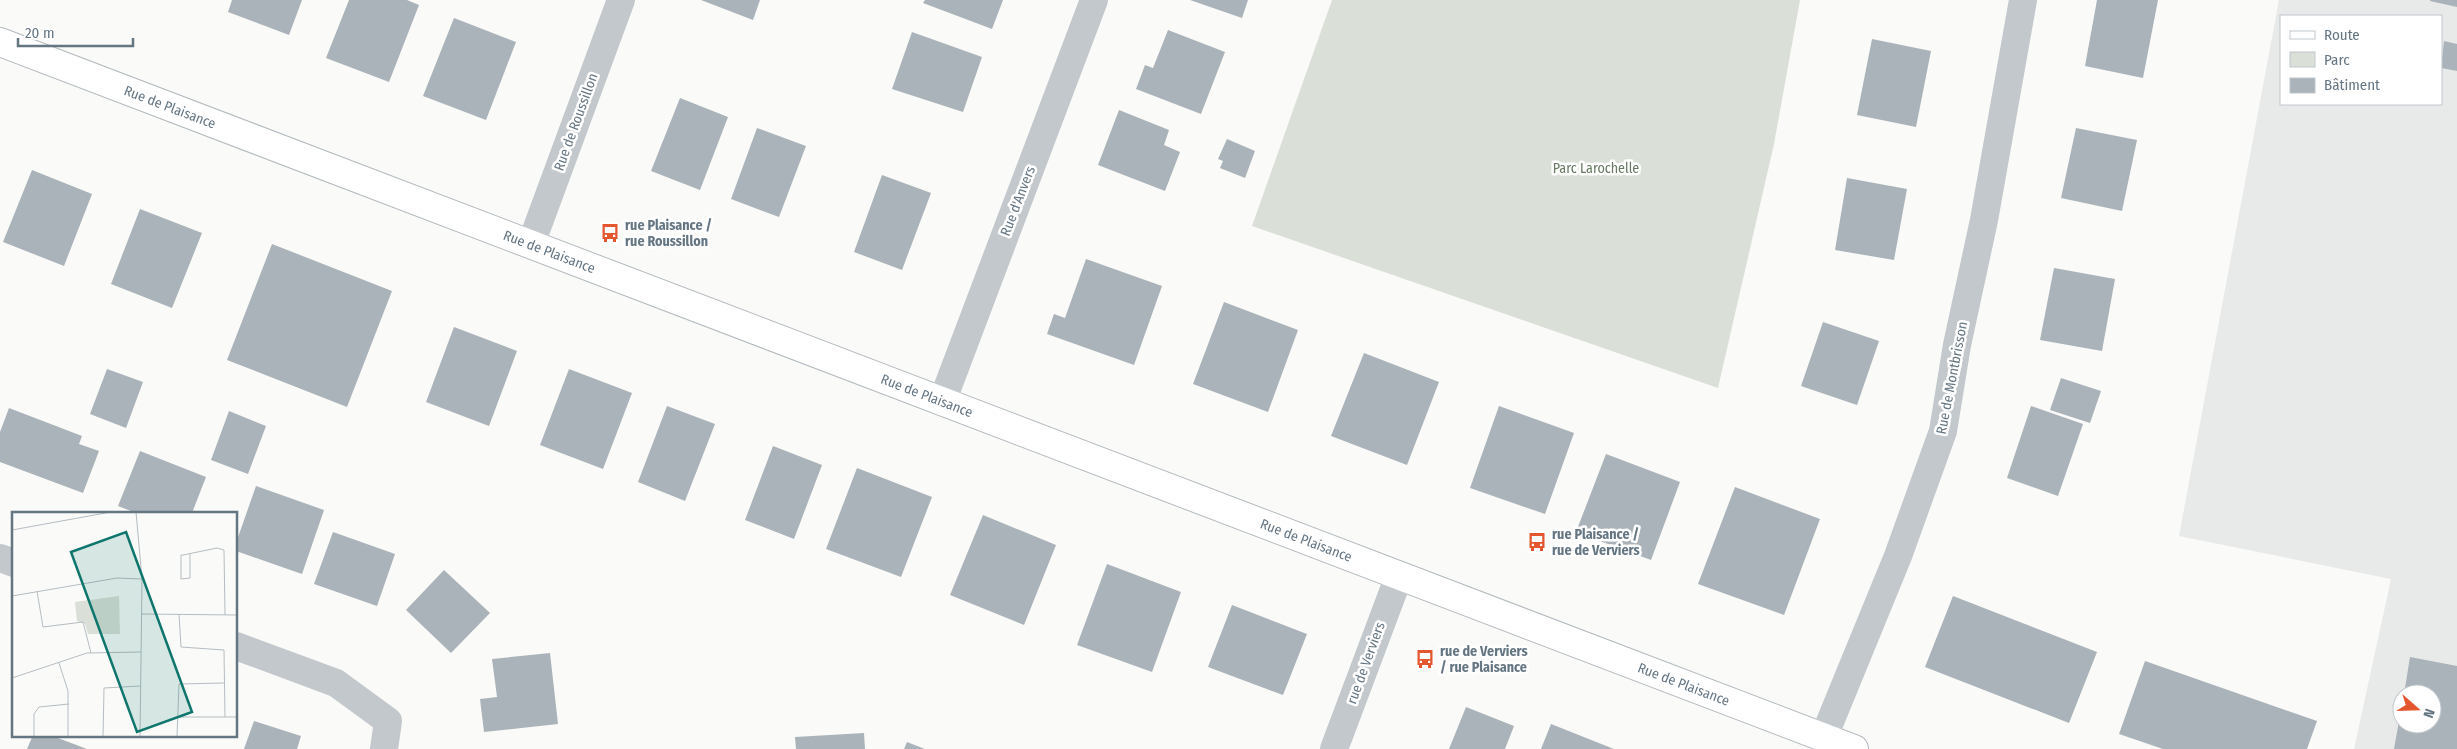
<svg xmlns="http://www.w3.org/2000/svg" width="2457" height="749" font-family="'Fira Sans Condensed',sans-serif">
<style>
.built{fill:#e8e9e9;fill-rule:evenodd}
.green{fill:#dadfd7}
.building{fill:#aab3b9}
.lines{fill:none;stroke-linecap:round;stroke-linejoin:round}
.secondary-casing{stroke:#b3babf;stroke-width:30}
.street{stroke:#c3c8cc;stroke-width:28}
.secondary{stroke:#fff;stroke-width:28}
.labels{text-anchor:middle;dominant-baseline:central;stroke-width:5;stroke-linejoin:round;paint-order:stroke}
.street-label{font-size:14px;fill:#657683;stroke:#fff}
.park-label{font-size:14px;fill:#687a64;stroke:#fff}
.poi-label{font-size:14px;font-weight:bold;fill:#657683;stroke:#fff;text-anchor:start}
.inset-road{fill:none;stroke:#b5bdc2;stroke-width:1}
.view{fill:#0f766e;fill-opacity:0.15;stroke:#0f766e;stroke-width:2.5}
.inset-edge{fill:none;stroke:#657683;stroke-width:2.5}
</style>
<rect width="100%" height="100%" fill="#fafaf8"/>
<path class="built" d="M 2279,0 L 2457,0 L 2457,749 L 2354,749 L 2391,579 L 2179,536 ZM 2281,16 L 2441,16 L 2441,104 L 2281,104 ZM 2402,694 L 2432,694 L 2432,724 L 2402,724 Z"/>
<path class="green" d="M 1332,0 L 1800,0 L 1774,144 L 1718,388 L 1252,226 Z"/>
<g class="building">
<path d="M 232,0 L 302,0 L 289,35 L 228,12 Z"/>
<path d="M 349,0 L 407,0 L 419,5 L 389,82 L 326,58 Z"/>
<path d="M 701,0 L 760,0 L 753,20 Z"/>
<path d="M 925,0 L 1003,0 L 992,29 L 923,3 Z"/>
<path d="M 1190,0 L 1248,0 L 1242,18 Z"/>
<path d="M 2097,0 L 2158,0 L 2143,78 L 2085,66 Z"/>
<path d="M 2430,0 L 2457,0 L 2457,7 L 2430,1 Z"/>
<path d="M 454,18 L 516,42 L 486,120 L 423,96 Z"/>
<path d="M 1168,30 L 1225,52 L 1201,114 L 1136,89 L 1145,65 L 1153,68 Z"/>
<path d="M 912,32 L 982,57 L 963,112 L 892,89 Z"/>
<path d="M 1872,39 L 1931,51 L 1916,127 L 1857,115 Z"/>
<path d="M 2444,41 L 2457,44 L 2457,71 L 2441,68 Z"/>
<path d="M 680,98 L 728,117 L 700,190 L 651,171 Z"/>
<path d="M 1119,110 L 1169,130 L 1164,145 L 1180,152 L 1165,191 L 1098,165 Z"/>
<path d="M 757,128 L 806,146 L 779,217 L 731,199 Z"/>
<path d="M 2076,128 L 2137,140 L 2122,211 L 2061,198 Z"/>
<path d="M 1227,139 L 1255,151 L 1245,178 L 1220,168 L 1223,161 L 1218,159 Z"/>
<path d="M 32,170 L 92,194 L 64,266 L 3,242 Z"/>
<path d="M 882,175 L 931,193 L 902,270 L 854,252 Z"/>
<path d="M 1847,178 L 1907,189 L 1894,260 L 1835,250 Z"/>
<path d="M 140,209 L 202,233 L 172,308 L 111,284 Z"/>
<path d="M 272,244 L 392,291 L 347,407 L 227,360 Z"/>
<path d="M 1086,259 L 1162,286 L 1134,365 L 1047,334 L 1054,314 L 1065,318 Z"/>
<path d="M 2054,268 L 2115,279 L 2102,351 L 2040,340 Z"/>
<path d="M 1224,302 L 1298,330 L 1268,412 L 1193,384 Z"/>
<path d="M 1823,322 L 1879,341 L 1857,405 L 1801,386 Z"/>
<path d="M 454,327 L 517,351 L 489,426 L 426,402 Z"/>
<path d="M 1364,353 L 1439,382 L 1407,465 L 1331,436 Z"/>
<path d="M 107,369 L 143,382 L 126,428 L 90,414 Z"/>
<path d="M 569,369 L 632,393 L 603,469 L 540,445 Z"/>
<path d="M 2061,378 L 2101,391 L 2090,423 L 2050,410 Z"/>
<path d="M 667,406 L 715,424 L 685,501 L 638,482 Z"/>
<path d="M 1499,406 L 1574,433 L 1545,514 L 1470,488 Z"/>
<path d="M 2031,406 L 2083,424 L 2058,496 L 2007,478 Z"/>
<path d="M 9,408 L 82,436 L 79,444 L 99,451 L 83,493 L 0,462 L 0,432 Z"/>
<path d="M 229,411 L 266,426 L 248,474 L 211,460 Z"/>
<path d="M 773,446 L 822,465 L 794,539 L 745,520 Z"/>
<path d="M 140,451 L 206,477 L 192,513 L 136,513 L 118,506 Z"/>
<path d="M 1606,454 L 1680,482 L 1651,560 L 1576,532 Z"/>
<path d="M 857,468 L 932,497 L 901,577 L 826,549 Z"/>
<path d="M 256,486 L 324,510 L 302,574 L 236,551 L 236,543 Z"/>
<path d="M 1735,487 L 1820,519 L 1784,615 L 1698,584 Z"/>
<path d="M 983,515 L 1056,545 L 1024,625 L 950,595 Z"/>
<path d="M 333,532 L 395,554 L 377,606 L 314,584 Z"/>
<path d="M 1107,564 L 1181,592 L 1152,672 L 1077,645 Z"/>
<path d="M 444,570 L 490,613 L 451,653 L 406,610 Z"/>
<path d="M 1953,596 L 2097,652 L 2069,723 L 1925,667 Z"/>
<path d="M 1232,605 L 1307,634 L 1283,695 L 1208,667 Z"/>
<path d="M 550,653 L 558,724 L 484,732 L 480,699 L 497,697 L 492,659 Z"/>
<path d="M 2410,657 L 2457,666 L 2457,749 L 2394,749 L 2401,710 L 2402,724 L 2432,724 L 2432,694 L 2404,694 Z"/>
<path d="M 2145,661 L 2317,721 L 2307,749 L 2163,749 L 2119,734 Z"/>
<path d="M 1466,707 L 1514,726 L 1505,749 L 1449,749 Z"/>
<path d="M 254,721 L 301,736 L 297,749 L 244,749 Z"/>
<path d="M 1551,724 L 1614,749 L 1541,749 Z"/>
<path d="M 864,733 L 865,749 L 796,749 L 795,737 Z"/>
<path d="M 33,735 L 50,735 L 87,749 L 27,749 Z"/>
<path d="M 907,742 L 925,749 L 904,749 Z"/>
</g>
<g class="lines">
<g class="secondary-casing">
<g id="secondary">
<path id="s1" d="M 0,42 L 1854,749"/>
</g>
</g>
<g class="street">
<path d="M 531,244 L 621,0"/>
<path d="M 942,402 L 1094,0"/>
<path d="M 0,558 L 14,563"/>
<path d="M 236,646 L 336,683 L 388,721 L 384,749"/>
<path d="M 1823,739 L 1898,556 L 1943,431 L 1957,345 L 1984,220 L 2023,0"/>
<path d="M 1334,749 L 1399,576"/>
</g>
<use href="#secondary" class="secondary"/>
</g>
<defs>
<g id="bus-bare" transform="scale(1.5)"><path d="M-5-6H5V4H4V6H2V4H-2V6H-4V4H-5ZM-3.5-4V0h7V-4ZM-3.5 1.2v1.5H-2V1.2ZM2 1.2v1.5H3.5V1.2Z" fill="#e4572e" stroke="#fff" stroke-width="2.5" paint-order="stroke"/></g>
</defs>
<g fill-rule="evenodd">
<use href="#bus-bare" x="610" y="233"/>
<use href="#bus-bare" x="1537" y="542"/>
<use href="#bus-bare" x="1425" y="659"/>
</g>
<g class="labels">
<g class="street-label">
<text stroke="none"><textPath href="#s1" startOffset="182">Rue de Plaisance</textPath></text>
<text transform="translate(576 122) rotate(-70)">Rue de Roussillon</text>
<text transform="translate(1018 201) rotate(-69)">Rue d'Anvers</text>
<text stroke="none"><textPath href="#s1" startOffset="588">Rue de Plaisance</textPath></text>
<text transform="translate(1952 378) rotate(-79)">Rue de Montbrisson</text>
<text stroke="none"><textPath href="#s1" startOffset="992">Rue de Plaisance</textPath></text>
<text stroke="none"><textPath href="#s1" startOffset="1398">Rue de Plaisance</textPath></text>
<text transform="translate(1366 663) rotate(-70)">rue de Verviers</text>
<text stroke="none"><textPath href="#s1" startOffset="1802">Rue de Plaisance</textPath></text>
</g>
<g class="park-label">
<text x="1596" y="168">Parc Larochelle</text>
</g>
<g class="poi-label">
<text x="625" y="225">rue Plaisance /<tspan x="625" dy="16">rue Roussillon</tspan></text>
<text x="1552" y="534">rue Plaisance /<tspan x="1552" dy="16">rue de Verviers</tspan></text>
<text x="1440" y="651">rue de Verviers<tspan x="1440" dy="16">/ rue Plaisance</tspan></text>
</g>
</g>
<g transform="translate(12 512)">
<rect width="225" height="225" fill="#fafaf8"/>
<path d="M 107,84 L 108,122 L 76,122 L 73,112 L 65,109 L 63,90 Z" fill="#dadfd7"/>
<path class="inset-road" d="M 124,0 L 130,67 L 128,225M 0,18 L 99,0M 178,41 L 178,66 L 169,67 L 169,43 L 171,43 L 205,36 L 212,38 L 213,103M 25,79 L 31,115 L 71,110 L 79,141M 0,84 L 105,66 L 130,67M 130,102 L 225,103M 167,102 L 169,135 L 212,138 L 213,205M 47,151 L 56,179 L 56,225M 0,166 L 75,141 L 129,140M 166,205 L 225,205M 22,225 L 22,202 L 27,195 L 57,192M 91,225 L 92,176 L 128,174M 165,225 L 167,172 L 212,171"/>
<path class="view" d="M 114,20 L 180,200 L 125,220 L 59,40 Z"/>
<rect width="225" height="225" class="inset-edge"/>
</g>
<rect x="2280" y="15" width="162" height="90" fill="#ffffff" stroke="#c1c8cd"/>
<rect x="2290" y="31" width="25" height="8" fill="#ffffff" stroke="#c1c8cd"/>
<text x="2324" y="40" font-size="15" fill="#657683">Route</text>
<rect x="2290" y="52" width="25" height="15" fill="#dadfd7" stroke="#c1c8cd"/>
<text x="2324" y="65" font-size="15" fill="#657683">Parc</text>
<rect x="2290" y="78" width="25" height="15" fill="#aab3b9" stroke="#c1c8cd"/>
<text x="2324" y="90" font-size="15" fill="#657683">Bâtiment</text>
<g transform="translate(2417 709) rotate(110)"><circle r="24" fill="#ffffff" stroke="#c1c8cd"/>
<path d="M0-4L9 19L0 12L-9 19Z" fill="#e4572e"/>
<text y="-8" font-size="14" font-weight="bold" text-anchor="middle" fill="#657683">N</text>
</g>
<path d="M18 38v8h115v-8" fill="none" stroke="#657683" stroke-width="2.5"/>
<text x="25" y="38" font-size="15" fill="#657683" stroke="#ffffff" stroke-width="4" paint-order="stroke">20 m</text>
</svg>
